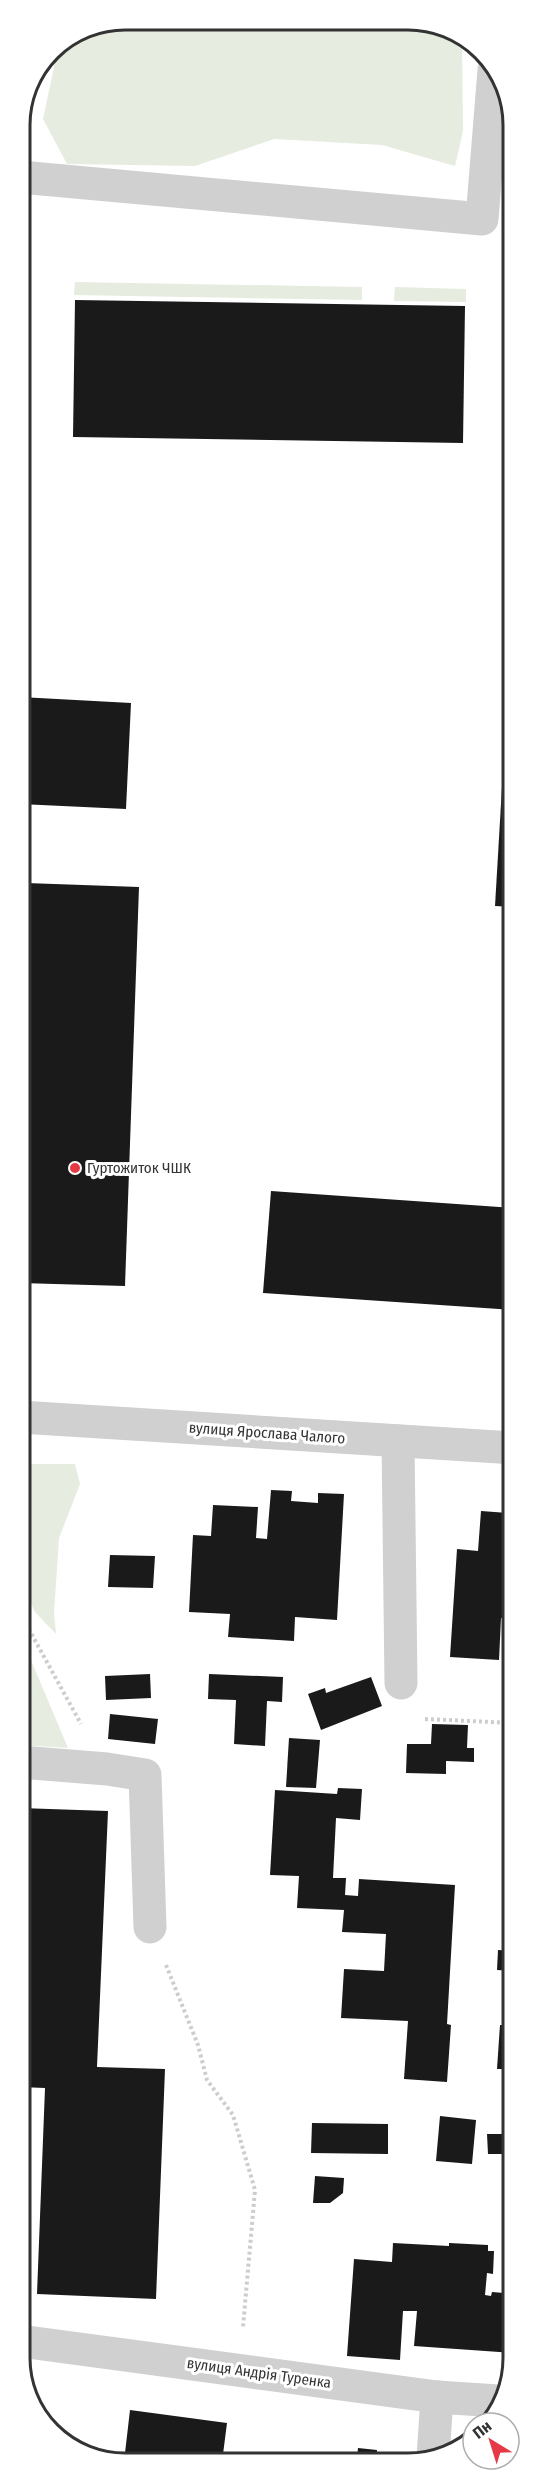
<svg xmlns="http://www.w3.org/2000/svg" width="533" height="2483" font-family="'Fira Sans Condensed',sans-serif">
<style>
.green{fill:#e6ecdf}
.building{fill:#1a1a1a}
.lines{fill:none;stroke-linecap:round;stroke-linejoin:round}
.path{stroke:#cdcdcd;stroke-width:4;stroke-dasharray:3 3;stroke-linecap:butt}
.minor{stroke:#d0d0d0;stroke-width:33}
.poi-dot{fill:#e63946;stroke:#fff;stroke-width:2}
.labels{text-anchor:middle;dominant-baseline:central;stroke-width:6;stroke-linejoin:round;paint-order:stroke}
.poi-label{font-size:15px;fill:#333;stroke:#fff;text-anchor:start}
.street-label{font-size:15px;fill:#333;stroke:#fff}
.rim{fill:none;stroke:#333;stroke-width:3}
</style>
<rect width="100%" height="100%" fill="#fff"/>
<g class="green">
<path d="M 435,23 L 462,39 L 463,131 L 455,166 L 382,145 L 274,139 L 195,166 L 67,164 L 43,119 L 59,44 L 85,27 Z"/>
<path d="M 75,282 L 362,287 L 362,300 L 74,295 Z"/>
<path d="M 395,287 L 466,289 L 466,302 L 394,301 Z"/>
<path d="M 20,1464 L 75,1464 L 80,1484 L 59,1538 L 54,1613 L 56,1634 L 35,1612 L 20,1581 Z"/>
<path d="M 30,1658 L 68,1748 L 20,1745 L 20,1686 Z"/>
</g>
<g class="building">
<path d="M 75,300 L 465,306 L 463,443 L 73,437 Z"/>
<path d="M 511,634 L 513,635 L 513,907 L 495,906 Z"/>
<path d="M 20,697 L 131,703 L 126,809 L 20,804 Z"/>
<path d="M 26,883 L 139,887 L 125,1286 L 20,1283 L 20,1054 Z"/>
<path d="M 271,1191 L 513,1208 L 513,1310 L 263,1293 Z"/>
<path d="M 271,1490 L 292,1491 L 291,1501 L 318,1503 L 318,1493 L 344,1494 L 337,1620 L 295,1617 L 294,1641 L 228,1637 L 230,1614 L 189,1612 L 193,1535 L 211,1536 L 213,1505 L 258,1507 L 256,1538 L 267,1539 Z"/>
<path d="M 481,1511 L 508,1513 L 507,1525 L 513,1525 L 513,1619 L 501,1618 L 499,1660 L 450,1657 L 457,1549 L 478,1551 Z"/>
<path d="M 110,1555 L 155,1556 L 153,1588 L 108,1587 Z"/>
<path d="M 150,1674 L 151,1698 L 106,1700 L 105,1676 Z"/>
<path d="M 209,1674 L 283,1677 L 282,1702 L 267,1701 L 265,1746 L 234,1744 L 236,1700 L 208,1699 Z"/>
<path d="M 371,1677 L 382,1706 L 321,1730 L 308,1694 L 325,1688 L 326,1693 Z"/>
<path d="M 110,1714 L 158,1719 L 155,1744 L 108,1739 Z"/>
<path d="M 432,1724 L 468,1725 L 467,1748 L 474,1748 L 474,1762 L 446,1761 L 446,1774 L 406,1773 L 407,1744 L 431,1744 Z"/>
<path d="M 289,1738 L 320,1740 L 316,1788 L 286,1787 Z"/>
<path d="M 338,1788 L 362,1789 L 360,1820 L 336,1818 L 333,1878 L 346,1878 L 345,1895 L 358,1896 L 359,1879 L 455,1885 L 447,2024 L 451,2025 L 447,2082 L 404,2079 L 408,2021 L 341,2018 L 344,1969 L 384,1971 L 386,1934 L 342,1932 L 344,1910 L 297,1908 L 299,1876 L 270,1875 L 275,1790 L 337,1794 Z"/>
<path d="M 20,1808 L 108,1811 L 97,2067 L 165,2069 L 156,2299 L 37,2294 L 45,2088 L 20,2087 Z"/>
<path d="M 498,1950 L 513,1951 L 513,1971 L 497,1970 Z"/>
<path d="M 500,2025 L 513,2026 L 513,2069 L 497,2069 Z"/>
<path d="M 440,2116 L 476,2120 L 472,2164 L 436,2161 Z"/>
<path d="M 312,2123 L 388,2124 L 388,2154 L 311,2153 Z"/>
<path d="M 487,2134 L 513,2134 L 513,2154 L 488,2154 Z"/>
<path d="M 315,2176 L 344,2178 L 343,2193 L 330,2203 L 313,2203 Z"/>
<path d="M 393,2243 L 449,2246 L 449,2243 L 488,2245 L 488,2251 L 494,2251 L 493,2274 L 487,2273 L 485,2295 L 491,2296 L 492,2292 L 504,2293 L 504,2277 L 513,2278 L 513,2353 L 414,2346 L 417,2311 L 403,2311 L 400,2360 L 347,2356 L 354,2259 L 392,2262 Z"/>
<path d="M 130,2410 L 227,2423 L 222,2462 L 184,2462 L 170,2459 L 170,2462 L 146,2462 L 146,2456 L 125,2453 Z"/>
<path d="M 358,2448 L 377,2450 L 376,2462 L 294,2462 L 294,2453 L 357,2458 Z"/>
</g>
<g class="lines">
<g class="path">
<path d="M 20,1613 L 81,1724"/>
<path d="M 425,1719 L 513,1723"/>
<path d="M 166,1965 L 198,2045 L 207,2080 L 233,2115 L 255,2190 L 243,2327"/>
</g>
<g class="minor">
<path d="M 20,177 L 482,219 L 494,70"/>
<path d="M 20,1417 L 513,1448"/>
<path d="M 398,1441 L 401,1683"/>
<path d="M 20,1762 L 107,1769 L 145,1775 L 150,1927"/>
<path d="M 20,2341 L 437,2397 L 498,2401"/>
<path d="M 433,2457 L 437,2397"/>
</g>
</g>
<circle class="poi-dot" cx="75" cy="1168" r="6"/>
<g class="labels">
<g class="poi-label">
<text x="87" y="1168">Гуртожиток ЧШК</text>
</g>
<g class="street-label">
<text transform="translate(267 1433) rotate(4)">вулиця Ярослава Чалого</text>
<text transform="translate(259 2373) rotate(8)">вулиця Андрія Туренка</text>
</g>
</g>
<path d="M0 0H533V2483H0ZM125 30H408A95 95 0 0 1 503 125V2358A95 95 0 0 1 408 2453H125A95 95 0 0 1 30 2358V125A95 95 0 0 1 125 30Z" fill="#fff" fill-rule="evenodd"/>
<path class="rim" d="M125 30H408A95 95 0 0 1 503 125V2358A95 95 0 0 1 408 2453H125A95 95 0 0 1 30 2358V125A95 95 0 0 1 125 30Z"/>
<g transform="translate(491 2441) rotate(322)"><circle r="28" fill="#ffffff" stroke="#adadad" stroke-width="1.5"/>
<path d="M0-4.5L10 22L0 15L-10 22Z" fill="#e63946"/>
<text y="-9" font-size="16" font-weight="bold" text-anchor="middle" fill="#333333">Пн</text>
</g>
</svg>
